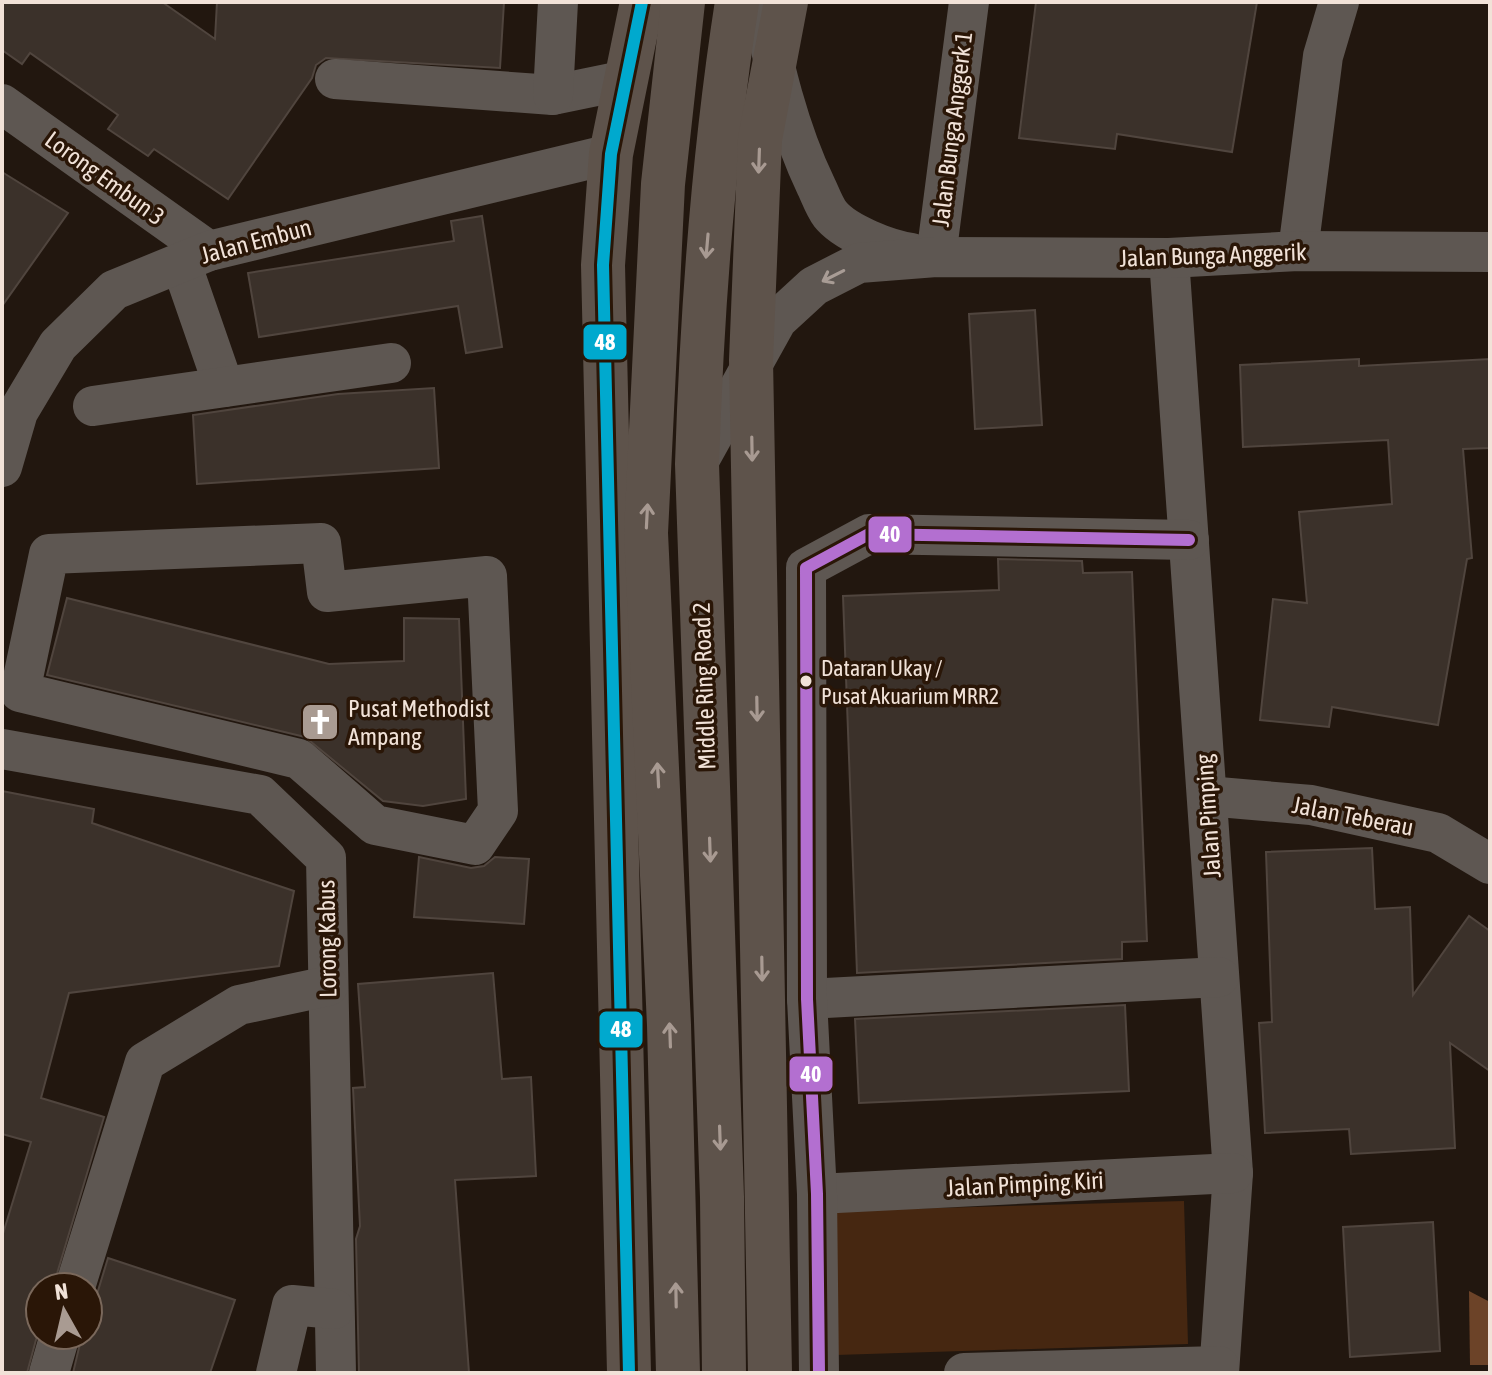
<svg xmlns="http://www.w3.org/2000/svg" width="1492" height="1375" font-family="'Asap Condensed',sans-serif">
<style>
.green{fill:#462711}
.water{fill:#6c4328}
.building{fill:#3b312a;stroke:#50453e;stroke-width:2}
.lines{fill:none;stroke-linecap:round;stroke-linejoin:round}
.minor{stroke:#5e5752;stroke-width:40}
.highway{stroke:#5e534b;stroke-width:44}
.bus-1-casing{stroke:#2a1607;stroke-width:18}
.bus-2-casing{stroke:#2a1607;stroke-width:18}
.bus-1{stroke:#00a9ce;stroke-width:12}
.bus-2{stroke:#b36fd0;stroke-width:12}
.oneway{stroke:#a89a92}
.oneway2{stroke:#a89c95}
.bus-dot{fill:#f1e2d8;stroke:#2a1607;stroke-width:3}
.labels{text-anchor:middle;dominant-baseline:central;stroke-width:7;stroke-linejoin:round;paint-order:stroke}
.bus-label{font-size:22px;fill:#f1e2d8;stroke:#2a1607;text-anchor:start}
.street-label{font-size:24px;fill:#f1e2d8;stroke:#2a1607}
.poi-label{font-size:24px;fill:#f1e2d8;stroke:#2a1607;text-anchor:start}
.line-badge{stroke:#2a1607;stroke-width:3}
.badge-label{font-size:22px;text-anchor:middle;font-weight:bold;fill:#fff}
</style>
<rect width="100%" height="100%" fill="#22170f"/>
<path class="green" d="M 1184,1201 L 1188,1344 L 836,1355 L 831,1211 Z"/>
<path class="water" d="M 1469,1291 L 1490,1302 L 1490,1365 L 1470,1365 Z"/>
<g class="building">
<path d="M 2,2 L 162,2 L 215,39 L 217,2 L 504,2 L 500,68 L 326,58 L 316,65 L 312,78 L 228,199 L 154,149 L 148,156 L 108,129 L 118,115 L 30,53 L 22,64 L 2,50 Z"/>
<path d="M 1036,2 L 1257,2 L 1232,152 L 1117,134 L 1115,149 L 1019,138 Z"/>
<path d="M 2,172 L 68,213 L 2,306 Z"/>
<path d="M 482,216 L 502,347 L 466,353 L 458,306 L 259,337 L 248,273 L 454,241 L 451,221 Z"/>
<path d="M 1035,310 L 1042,425 L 975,429 L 969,314 Z"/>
<path d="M 1359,359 L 1359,366 L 1490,359 L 1490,448 L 1463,449 L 1472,558 L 1467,559 L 1438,725 L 1332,707 L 1329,727 L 1260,720 L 1273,599 L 1307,603 L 1299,512 L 1392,504 L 1388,440 L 1243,447 L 1240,365 Z"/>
<path d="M 434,388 L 439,468 L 197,484 L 193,415 L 338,394 Z"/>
<path d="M 998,559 L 1082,561 L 1083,573 L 1132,572 L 1147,941 L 1122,942 L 1122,959 L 857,973 L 843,596 L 999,590 Z"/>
<path d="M 67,598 L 329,664 L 404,661 L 404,618 L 459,619 L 466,799 L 423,806 L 383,801 L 305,737 L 47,675 Z"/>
<path d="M 2,791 L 94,809 L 92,823 L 294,891 L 279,966 L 69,993 L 41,1098 L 104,1117 L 53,1287 L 40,1287 L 40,1325 L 27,1373 L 2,1373 L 2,1237 L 31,1142 L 2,1134 Z"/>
<path d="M 1372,848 L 1375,909 L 1410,907 L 1413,995 L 1469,916 L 1490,931 L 1490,1071 L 1450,1043 L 1455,1148 L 1351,1154 L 1349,1129 L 1265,1133 L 1259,1023 L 1272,1022 L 1266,852 Z"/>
<path d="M 419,857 L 471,868 L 484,866 L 495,857 L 529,859 L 524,924 L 414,917 Z"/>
<path d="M 493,973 L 502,1079 L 531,1077 L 536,1176 L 455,1180 L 469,1373 L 359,1373 L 356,1239 L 360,1226 L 353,1088 L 365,1087 L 358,984 Z"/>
<path d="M 1125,1005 L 1129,1091 L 859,1103 L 855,1019 Z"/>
<path d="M 1433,1222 L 1440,1351 L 1350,1357 L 1343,1227 Z"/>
<path d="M 108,1258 L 235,1300 L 210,1373 L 73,1373 L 82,1335 L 88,1335 L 88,1305 L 97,1294 Z"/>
</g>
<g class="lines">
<g class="minor">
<path d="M 760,2 C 774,65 788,128 816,186 C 820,194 824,206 830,214 C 845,233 889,250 912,253"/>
<path d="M 335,79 L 553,95 L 626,80"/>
<path d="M 553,95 L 558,2"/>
<path d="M 2,104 L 209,251"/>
<path d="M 1298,251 L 1323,56 L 1339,2"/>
<path d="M 936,257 L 969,2"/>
<path d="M 1169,258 L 1233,1173 L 1219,1373"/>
<path d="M 181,263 L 224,387"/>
<path d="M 93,406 L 391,363"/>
<path d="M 697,464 L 777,320 L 814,286 L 859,263 L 936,257 L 1169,258 L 1298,251 L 1490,252"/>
<path d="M 2,467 L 18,412 L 58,345 L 114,290 L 209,251 L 611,154"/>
<path d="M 321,543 L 327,592 L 487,576 L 498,811 L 475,845 L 375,825 L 299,759 L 20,692 L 49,554 Z"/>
<path d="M 2,749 L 260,795 L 326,858 L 336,1373"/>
<path d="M 1207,796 L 1311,805 L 1438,833 L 1490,864"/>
<path d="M 807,999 L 1219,977"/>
<path d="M 817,1194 L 1233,1173"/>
<path d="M 75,1287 L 145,1062 L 239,1005 L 328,986"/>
<path d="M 49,1373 L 60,1335"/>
<path d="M 276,1373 L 292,1305 L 334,1309"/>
<path d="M 819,1373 L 817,1194 L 807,999 L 806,568 L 869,534 L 1189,540"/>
<path d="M 964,1373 L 1219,1366"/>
</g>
<g class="highway">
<path d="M 629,1373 L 603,265 L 611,154 L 642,2"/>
<path d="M 678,1373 L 669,1025 L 646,533 L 663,184 L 683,2"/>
<path d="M 724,1373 L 722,1197 L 697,464 C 702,309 713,156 737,2"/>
<path d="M 770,1373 L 751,360 L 760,139 L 786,2"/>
</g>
<g class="bus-1-casing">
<path id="bus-1" d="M 629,1373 L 603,265 L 611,154 L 642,2"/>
</g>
<g class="bus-2-casing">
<path id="bus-2" d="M 819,1373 L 817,1194 L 807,999 L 806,568 L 869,534 L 1189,540"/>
</g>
<use href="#bus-1" class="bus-1"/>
<use href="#bus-2" class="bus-2"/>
</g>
<defs><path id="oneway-shaft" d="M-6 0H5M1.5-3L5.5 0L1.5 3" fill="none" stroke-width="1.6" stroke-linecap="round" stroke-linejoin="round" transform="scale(2)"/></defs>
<g class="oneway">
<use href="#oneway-shaft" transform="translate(759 161) rotate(92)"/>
<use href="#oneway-shaft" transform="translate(707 246) rotate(95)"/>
<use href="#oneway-shaft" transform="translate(752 449) rotate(89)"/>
<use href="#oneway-shaft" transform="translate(647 516) rotate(-87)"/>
<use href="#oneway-shaft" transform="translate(757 709) rotate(89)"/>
<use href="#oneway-shaft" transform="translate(658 775) rotate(-93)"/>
<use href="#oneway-shaft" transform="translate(710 850) rotate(88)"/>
<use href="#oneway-shaft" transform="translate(762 969) rotate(89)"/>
<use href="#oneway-shaft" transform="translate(670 1035) rotate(-92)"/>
<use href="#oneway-shaft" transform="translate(720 1138) rotate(88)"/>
<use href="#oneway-shaft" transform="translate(676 1295) rotate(-91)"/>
</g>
<use class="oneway2" href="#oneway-shaft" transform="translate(833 276) rotate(153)"/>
<defs>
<g id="church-square" transform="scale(2)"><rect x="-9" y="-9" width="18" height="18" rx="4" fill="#a99b92" stroke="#2a1607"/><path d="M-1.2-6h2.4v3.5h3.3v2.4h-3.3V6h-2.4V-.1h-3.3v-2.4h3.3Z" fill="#fff"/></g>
</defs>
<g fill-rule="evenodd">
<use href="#church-square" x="320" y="722"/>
</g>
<circle class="bus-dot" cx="806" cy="681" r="7"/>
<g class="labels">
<g class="bus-label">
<text x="821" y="668">Dataran Ukay /<tspan x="821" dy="28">Pusat Akuarium MRR2</tspan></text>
</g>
<g class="street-label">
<text transform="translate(952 129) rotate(-83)">Jalan Bunga Anggerk 1</text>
<text transform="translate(105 178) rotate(36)">Lorong Embun 3</text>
<text transform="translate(256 241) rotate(-15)">Jalan Embun</text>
<text transform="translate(1213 255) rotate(-2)">Jalan Bunga Anggerik</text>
<text transform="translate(704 686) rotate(-92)">Middle Ring Road 2</text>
<text transform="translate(1208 816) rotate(-94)">Jalan Pimping</text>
<text transform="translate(1353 816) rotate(11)">Jalan Teberau</text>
<text transform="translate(327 939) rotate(-91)">Lorong Kabus</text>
<text transform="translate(1025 1184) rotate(-3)">Jalan Pimping Kiri</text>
</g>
<g class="poi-label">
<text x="348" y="708">Pusat Methodist<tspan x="348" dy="28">Ampang</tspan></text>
</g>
</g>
<g class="line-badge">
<rect x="582" y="323" width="46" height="38" rx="8" fill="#00a9ce"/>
<rect x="867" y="515" width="46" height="39" rx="8" fill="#b36fd0"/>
<rect x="598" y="1010" width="46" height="39" rx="8" fill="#00a9ce"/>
<rect x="788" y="1055" width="46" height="38" rx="8" fill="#b36fd0"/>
</g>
<g class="badge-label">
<text x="605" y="350">48</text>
<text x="890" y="542">40</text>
<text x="621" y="1037">48</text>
<text x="811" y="1082">40</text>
</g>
<rect width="1492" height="1375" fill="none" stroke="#f1e2d8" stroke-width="8"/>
<g transform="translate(64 1311) rotate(352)"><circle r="38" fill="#2a1607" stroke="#7a685b" stroke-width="2"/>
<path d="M0-6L14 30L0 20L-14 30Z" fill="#a99b92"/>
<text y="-12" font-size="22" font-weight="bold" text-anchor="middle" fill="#f1e2d8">N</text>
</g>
</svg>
